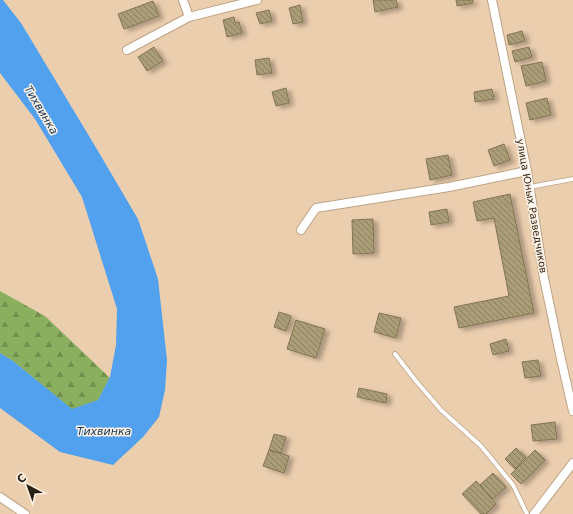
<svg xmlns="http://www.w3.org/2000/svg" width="573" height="514" font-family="'DejaVu Sans',sans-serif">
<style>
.forest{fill:url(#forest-firs)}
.water{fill:#52a1ee}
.building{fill:url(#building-back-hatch);stroke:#837552;filter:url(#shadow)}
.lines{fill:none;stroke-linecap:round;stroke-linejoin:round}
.lane-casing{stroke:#bea384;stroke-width:5.5}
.street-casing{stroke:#bea384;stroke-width:10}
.lane{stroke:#fff;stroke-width:4}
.street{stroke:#fff;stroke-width:8}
.labels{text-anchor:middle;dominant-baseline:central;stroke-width:3;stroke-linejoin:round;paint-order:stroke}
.street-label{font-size:10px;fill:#281e12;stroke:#fef2e5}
.water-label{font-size:11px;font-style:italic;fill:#153554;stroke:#fef2e5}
</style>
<defs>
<pattern id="forest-firs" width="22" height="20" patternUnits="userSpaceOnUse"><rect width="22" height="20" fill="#8ab05f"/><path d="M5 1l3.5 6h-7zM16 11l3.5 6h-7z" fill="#718f4d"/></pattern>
<pattern id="building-back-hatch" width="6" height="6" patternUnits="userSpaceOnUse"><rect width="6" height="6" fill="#aa9c77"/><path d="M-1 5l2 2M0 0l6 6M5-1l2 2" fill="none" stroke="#8a7f60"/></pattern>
<filter id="shadow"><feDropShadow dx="4.5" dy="2.5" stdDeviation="2" flood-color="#0004"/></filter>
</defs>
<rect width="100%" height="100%" fill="#ebceae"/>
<path class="forest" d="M 0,291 L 45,316 L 110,378 L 98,400 L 72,410 L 13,361 L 0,353 Z"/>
<path class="water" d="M 0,0 L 3,0 L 21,23 L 95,146 L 138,219 L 158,279 L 167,360 L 165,390 L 159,417 L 143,437 L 113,465 L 60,452 L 0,408 L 0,353 L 13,361 L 72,409 L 98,400 L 110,377 L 116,345 L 117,309 L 82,197 L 35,119 L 0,73 Z"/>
<g class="building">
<path d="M 373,0 L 396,0 L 398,7 L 375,12 Z"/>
<path d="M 456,0 L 473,0 L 473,3 L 457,6 Z"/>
<path d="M 153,1 L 159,16 L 124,29 L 118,14 Z"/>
<path d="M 300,5 L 303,22 L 293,24 L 289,8 Z"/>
<path d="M 269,10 L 272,21 L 260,24 L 256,13 Z"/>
<path d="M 234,17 L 235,23 L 239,22 L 242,33 L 227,37 L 223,20 Z"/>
<path d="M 522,31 L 525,41 L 509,45 L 507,35 Z"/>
<path d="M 154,47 L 163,61 L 147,71 L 138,57 Z"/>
<path d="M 529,47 L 532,57 L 515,62 L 512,51 Z"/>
<path d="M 269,58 L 272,73 L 257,75 L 255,60 Z"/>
<path d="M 542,62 L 546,81 L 526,86 L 521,66 Z"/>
<path d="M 286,88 L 289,103 L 276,106 L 272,92 Z"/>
<path d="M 492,89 L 494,99 L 475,102 L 474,92 Z"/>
<path d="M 547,98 L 551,115 L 530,120 L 526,103 Z"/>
<path d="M 504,144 L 510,160 L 494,166 L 488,150 Z"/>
<path d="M 448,155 L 452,175 L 430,180 L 426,159 Z"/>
<path d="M 510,194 L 534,313 L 459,328 L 454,307 L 509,296 L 494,218 L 477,221 L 473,202 Z"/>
<path d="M 447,209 L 449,222 L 431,225 L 429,212 Z"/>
<path d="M 373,219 L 374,253 L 353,254 L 352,220 Z"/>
<path d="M 279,312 L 291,316 L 286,331 L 274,327 Z"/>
<path d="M 379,313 L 401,318 L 396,338 L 374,332 Z"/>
<path d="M 296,320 L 325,329 L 316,358 L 287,349 Z"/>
<path d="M 506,339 L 509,351 L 493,355 L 490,344 Z"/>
<path d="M 538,360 L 541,376 L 525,378 L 522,362 Z"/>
<path d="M 359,388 L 387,394 L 386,403 L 357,397 Z"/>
<path d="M 555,422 L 557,439 L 533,441 L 531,425 Z"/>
<path d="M 274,434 L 286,437 L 281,453 L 269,450 Z"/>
<path d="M 516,448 L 526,457 L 515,469 L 505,459 Z"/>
<path d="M 269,450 L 289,456 L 284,473 L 263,466 Z"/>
<path d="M 535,450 L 545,460 L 521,484 L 511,474 Z"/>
<path d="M 493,473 L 506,487 L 493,499 L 480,485 Z"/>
<path d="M 476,481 L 496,504 L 486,514 L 481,514 L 462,494 Z"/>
</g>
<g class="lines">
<g class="lane-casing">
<g id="lane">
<path d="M 530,187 L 573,179"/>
<path d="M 395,354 L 416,381 L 441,410 L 481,446 L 513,485 L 527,514"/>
</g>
</g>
<g class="street-casing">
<g id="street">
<path d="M 183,0 L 189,17"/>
<path d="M 492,0 L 527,171 L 544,278 L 561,359 L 573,411"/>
<path d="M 127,50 L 189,17 L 257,0"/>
<path d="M 301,230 L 316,208 L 449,187 L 527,171"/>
<path d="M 0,497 L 25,514"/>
<path d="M 534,514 L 573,463"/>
</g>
</g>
<use href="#lane" class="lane"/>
<use href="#street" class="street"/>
</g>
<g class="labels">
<g class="street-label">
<text transform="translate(532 206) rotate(80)">улица Юных Разведчиков</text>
</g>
<g class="water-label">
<text transform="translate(41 110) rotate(59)">Тихвинка</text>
<text x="104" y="431">Тихвинка</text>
</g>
</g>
<g transform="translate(28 486) rotate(319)" stroke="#fef2e5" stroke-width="3" paint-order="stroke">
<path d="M0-3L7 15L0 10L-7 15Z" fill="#281e12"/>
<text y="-6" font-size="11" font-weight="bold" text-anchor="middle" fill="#281e12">С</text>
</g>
</svg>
